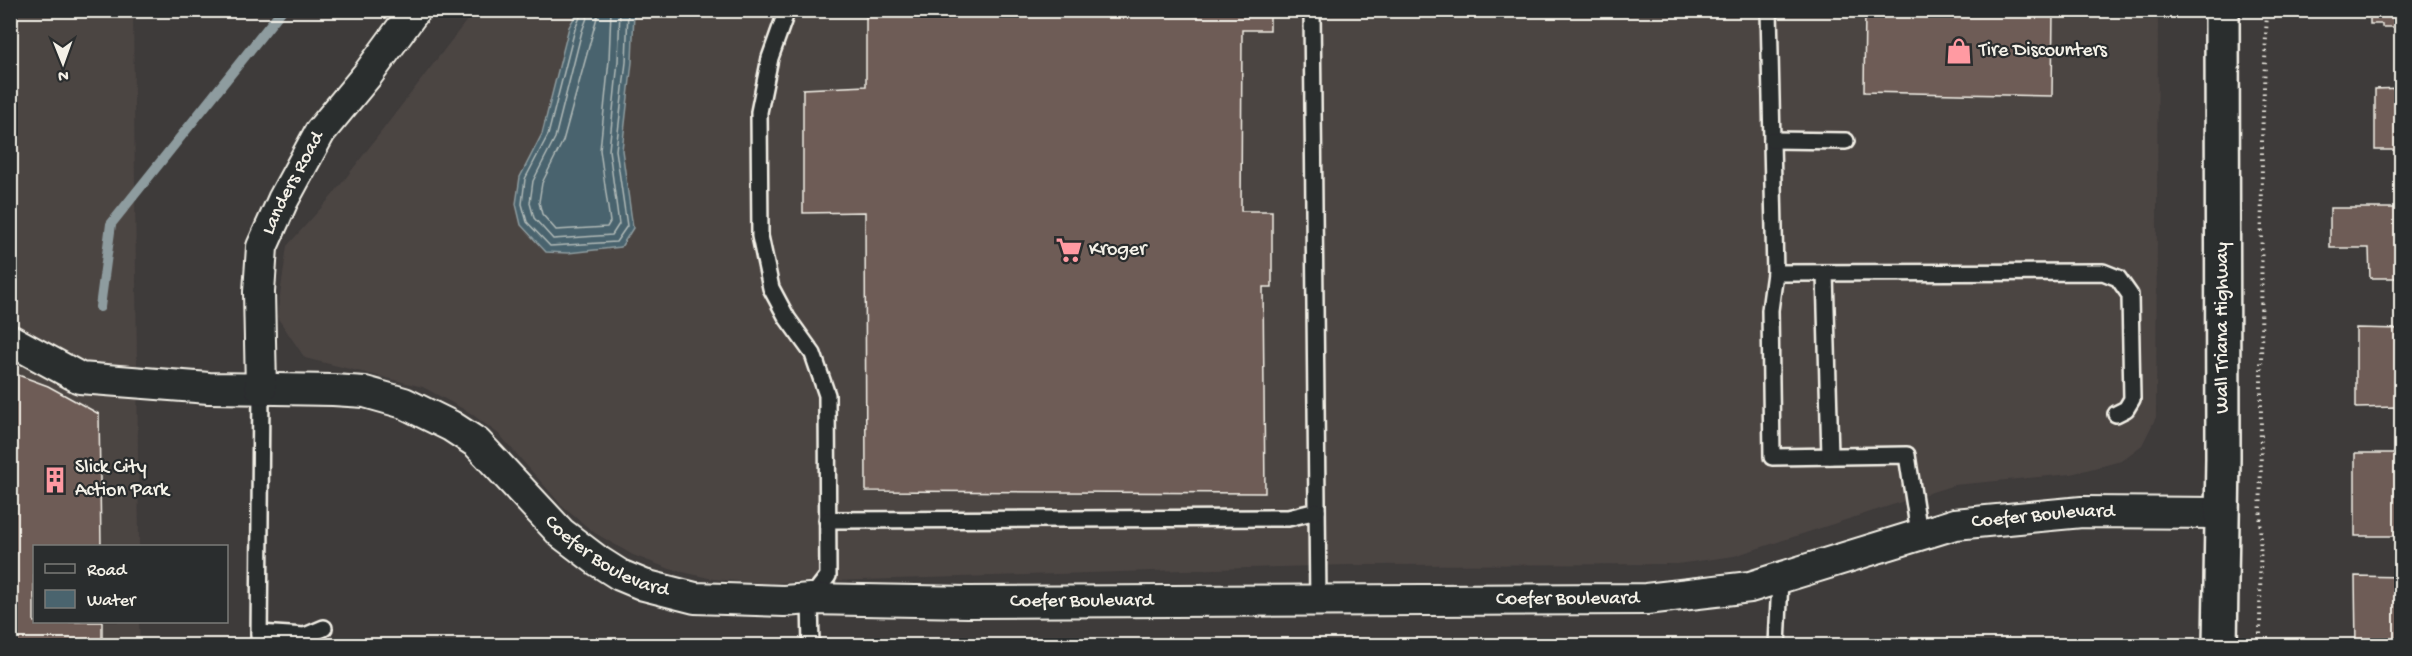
<svg xmlns="http://www.w3.org/2000/svg" width="2412" height="656" font-family="'Gochi Hand',sans-serif">
<style>
.built{fill:#4c4543}
.water{fill:#4a646e;stroke:#8e9c9f;stroke-width:1.5}
.lines{fill:none;stroke-linecap:round;stroke-linejoin:round}
.shore{stroke:#b0b9b7;stroke-width:1.5}
.stream{stroke:#8e9c9f;stroke-width:10}
.building{fill:#6e5c57;stroke:#f4f1e8;stroke-width:1.5}
.service-casing{stroke:#f4f1e8;stroke-width:20}
.minor-casing{stroke:#f4f1e8;stroke-width:34}
.secondary-casing{stroke:#f4f1e8;stroke-width:38}
.path{stroke:#f4f1e8;stroke-width:4;stroke-dasharray:1.5 4.5;stroke-linecap:butt}
.service{stroke:#2a2d2e;stroke-width:15}
.minor{stroke:#2a2d2e;stroke-width:30}
.secondary{stroke:#2a2d2e;stroke-width:33}
.labels{text-anchor:middle;dominant-baseline:central;stroke-width:4.5;stroke-linejoin:round;paint-order:stroke}
.poi-label{font-size:20px;fill:#f4f1e8;stroke:#2a2d2e;text-anchor:start}
.street-label{font-size:20px;fill:#f4f1e8;stroke:#2a2d2e}
</style>
<rect width="100%" height="100%" fill="#3e3b3a"/>
<filter id="ink" filterUnits="userSpaceOnUse"><feTurbulence type="fractalNoise" baseFrequency=".0167" numOctaves="2"/><feDisplacementMap in="SourceGraphic" scale="12" xChannelSelector="R" yChannelSelector="G"/><feConvolveMatrix kernelMatrix="1 2 1 2 8 2 1 2 1" color-interpolation-filters="sRGB"/></filter>
<g filter="url(#ink)">
<g class="built">
<path d="M 10,11 L 133,11 L 139,546 L 34,546 L 34,622 L 139,622 L 140,645 L 11,645 Z"/>
<path d="M 474,11 L 2158,11 L 2156,417 L 2142,445 L 2121,461 L 2071,474 L 1954,485 L 1734,556 L 1677,564 L 1348,565 L 761,583 L 713,579 L 670,569 L 633,555 L 595,533 L 564,508 L 500,435 L 469,412 L 423,387 L 305,358 L 277,317 L 287,246 L 332,196 Z"/>
</g>
<path class="water" d="M 578,11 L 634,11 L 632,62 L 622,150 L 633,228 L 621,247 L 568,253 L 546,252 L 521,225 L 516,204 L 520,177 L 542,134 L 569,27 Z"/>
<g class="lines">
<g class="shore">
<path d="M 583,10 L 575,29 L 548,135 L 525,179 L 522,204 L 527,222 L 550,246 L 616,242 L 627,226 L 616,150 L 626,62 L 628,10"/>
<path d="M 590,10 L 582,31 L 555,138 L 533,181 L 530,203 L 534,218 L 553,239 L 612,235 L 619,224 L 609,150 L 618,61 L 620,10"/>
<path d="M 599,10 L 563,141 L 542,183 L 539,202 L 542,214 L 556,230 L 607,227 L 610,222 L 600,150 L 609,60 L 611,10"/>
</g>
<path class="stream" d="M 100,307 L 111,224 L 282,10"/>
</g>
<g class="building">
<path d="M 866,10 L 1270,10 L 1270,30 L 1242,30 L 1241,211 L 1272,211 L 1272,287 L 1263,287 L 1265,493 L 866,491 L 865,212 L 803,213 L 803,89 L 866,86 Z"/>
<path d="M 1865,10 L 2053,10 L 2052,96 L 1864,92 Z"/>
<path d="M 2370,10 L 2402,10 L 2402,27 L 2382,27 L 2382,24 L 2370,24 Z"/>
<path d="M 2402,88 L 2402,150 L 2375,150 L 2375,89 Z"/>
<path d="M 2330,208 L 2402,208 L 2402,278 L 2370,278 L 2369,248 L 2330,248 Z"/>
<path d="M 2356,328 L 2402,329 L 2402,411 L 2397,411 L 2397,407 L 2356,408 Z"/>
<path d="M 10,372 L 48,386 L 99,414 L 101,546 L 34,546 L 34,622 L 102,622 L 102,646 L 10,646 Z"/>
<rect x="2355" y="453" width="47" height="83"/>
<path d="M 2355,576 L 2402,577 L 2402,646 L 2356,646 Z"/>
</g>
<g class="lines">
<g class="service-casing">
<g id="service">
<path d="M 787,10 L 770,58 L 759,112 L 760,236 L 771,288 L 787,318 L 813,354 L 827,395 L 828,576 L 810,599 L 811,646"/>
<path d="M 1312,10 L 1318,602"/>
<path d="M 1769,10 L 1775,273 L 1770,310 L 1772,457 L 1907,455 L 1919,533"/>
<path d="M 1772,140 L 1846,141"/>
<path d="M 1775,273 L 2103,272 L 2118,278 L 2130,295 L 2132,399 L 2126,409 L 2116,414"/>
<path d="M 1825,273 L 1830,456"/>
<path d="M 827,520 L 1288,518 L 1317,511"/>
<path d="M 259,633 L 305,636 L 324,628"/>
<path d="M 259,646 L 261,389"/>
<path d="M 1777,646 L 1780,579"/>
</g>
</g>
<g class="minor-casing">
<g id="minor">
<path id="s1" d="M 10,340 L 80,378 L 209,388 L 333,390 L 365,392 L 404,403 L 451,426 L 477,443 L 561,533 L 598,561 L 620,575 L 644,585 L 695,598 L 784,601 L 810,599 L 968,602 L 1646,599 L 1750,587 L 1955,524 L 2082,512 L 2222,513"/>
<path id="s2" d="M 261,389 L 259,292 L 262,247 L 283,200 L 320,132 L 368,74 L 415,10"/>
</g>
</g>
<g class="secondary-casing">
<path id="secondary" d="M 2220,646 L 2223,458 L 2222,10"/>
</g>
<path class="path" d="M 2260,646 L 2262,140 L 2267,10"/>
<use href="#service" class="service"/>
<use href="#minor" class="minor"/>
<use href="#secondary" class="secondary"/>
</g>
</g>
<defs>
<g id="shop-bare" transform="scale(2.07)"><path d="M-5-2.5h2.3a2.7 3.5 0 0 1 5.4 0H5L5.5 6h-11ZM-1.5-2.5h3a1.5 2.3 0 0 0-3 0Z" fill="#ff9aa2" stroke="#2a2d2e" stroke-width="2.5" paint-order="stroke"/></g>
<g id="supermarket-bare" transform="scale(2.07)"><path d="M-6-5.5h2.5l.6 2H6L4.5 2H-2.5L-4.4-4H-6ZM-1.5 3.2a1.3 1.3 0 1 0 .1 0ZM3 3.2a1.3 1.3 0 1 0 .1 0Z" fill="#ff9aa2" stroke="#2a2d2e" stroke-width="2.5" paint-order="stroke"/></g>
<g id="building-bare" transform="scale(2.07)"><path d="M-4-6H4V6H1V3H-1V6H-4ZM-2.5-4.3h1.7v1.8h-1.7ZM.8-4.3h1.7v1.8H.8ZM-2.5-1h1.7V.8h-1.7ZM.8-1h1.7V.8H.8Z" fill="#ff9aa2" stroke="#2a2d2e" stroke-width="2.5" paint-order="stroke"/></g>
</defs>
<g fill-rule="evenodd">
<use href="#shop-bare" x="1959" y="51"/>
<use href="#supermarket-bare" x="1069" y="250"/>
<use href="#building-bare" x="55" y="480"/>
</g>
<g class="labels">
<g class="poi-label">
<text x="1979" y="51">Tire Discounters</text>
<text x="1089" y="250">Kroger</text>
<text x="75" y="468">Slick City<tspan x="75" dy="23">Action Park</tspan></text>
</g>
<g class="street-label">
<text stroke="none"><textPath href="#s2" startOffset="213">Landers Road</textPath></text>
<text transform="translate(2223 328) rotate(-90)">Wall Triana Highway</text>
<text stroke="none"><textPath href="#s1" startOffset="2122">Coefer Boulevard</textPath></text>
<text stroke="none"><textPath href="#s1" startOffset="664">Coefer Boulevard</textPath></text>
<text stroke="none"><textPath href="#s1" startOffset="1636">Coefer Boulevard</textPath></text>
<text stroke="none"><textPath href="#s1" startOffset="1150">Coefer Boulevard</textPath></text>
</g>
</g>
<rect width="2412" height="656" fill="none" stroke="#2a2d2e" stroke-width="36"/>
<rect x="18" y="18" width="2376" height="620" fill="none" stroke="#f4f1e8" stroke-width="2" filter="url(#ink)"/>
<rect x="33" y="545" width="195" height="78" fill="#2a2d2e" stroke="#7b7b78" stroke-width="1.5"/>
<rect x="45" y="564" width="30" height="9" fill="#2a2d2e" stroke="#7b7b78" stroke-width="1.5"/>
<text x="87" y="575" font-size="18" fill="#f4f1e8">Road</text>
<rect x="45" y="590" width="30" height="18" fill="#4a646e" stroke="#7b7b78" stroke-width="1.5"/>
<text x="87" y="605" font-size="18" fill="#f4f1e8">Water</text>
<g transform="translate(63 63) rotate(179)" stroke="#2a2d2e" stroke-width="4.5" paint-order="stroke">
<path d="M0-4.5L10 22L0 15L-10 22Z" fill="#f4f1e8"/>
<text y="-9" font-size="16" font-weight="bold" text-anchor="middle" fill="#f4f1e8">N</text>
</g>
</svg>
